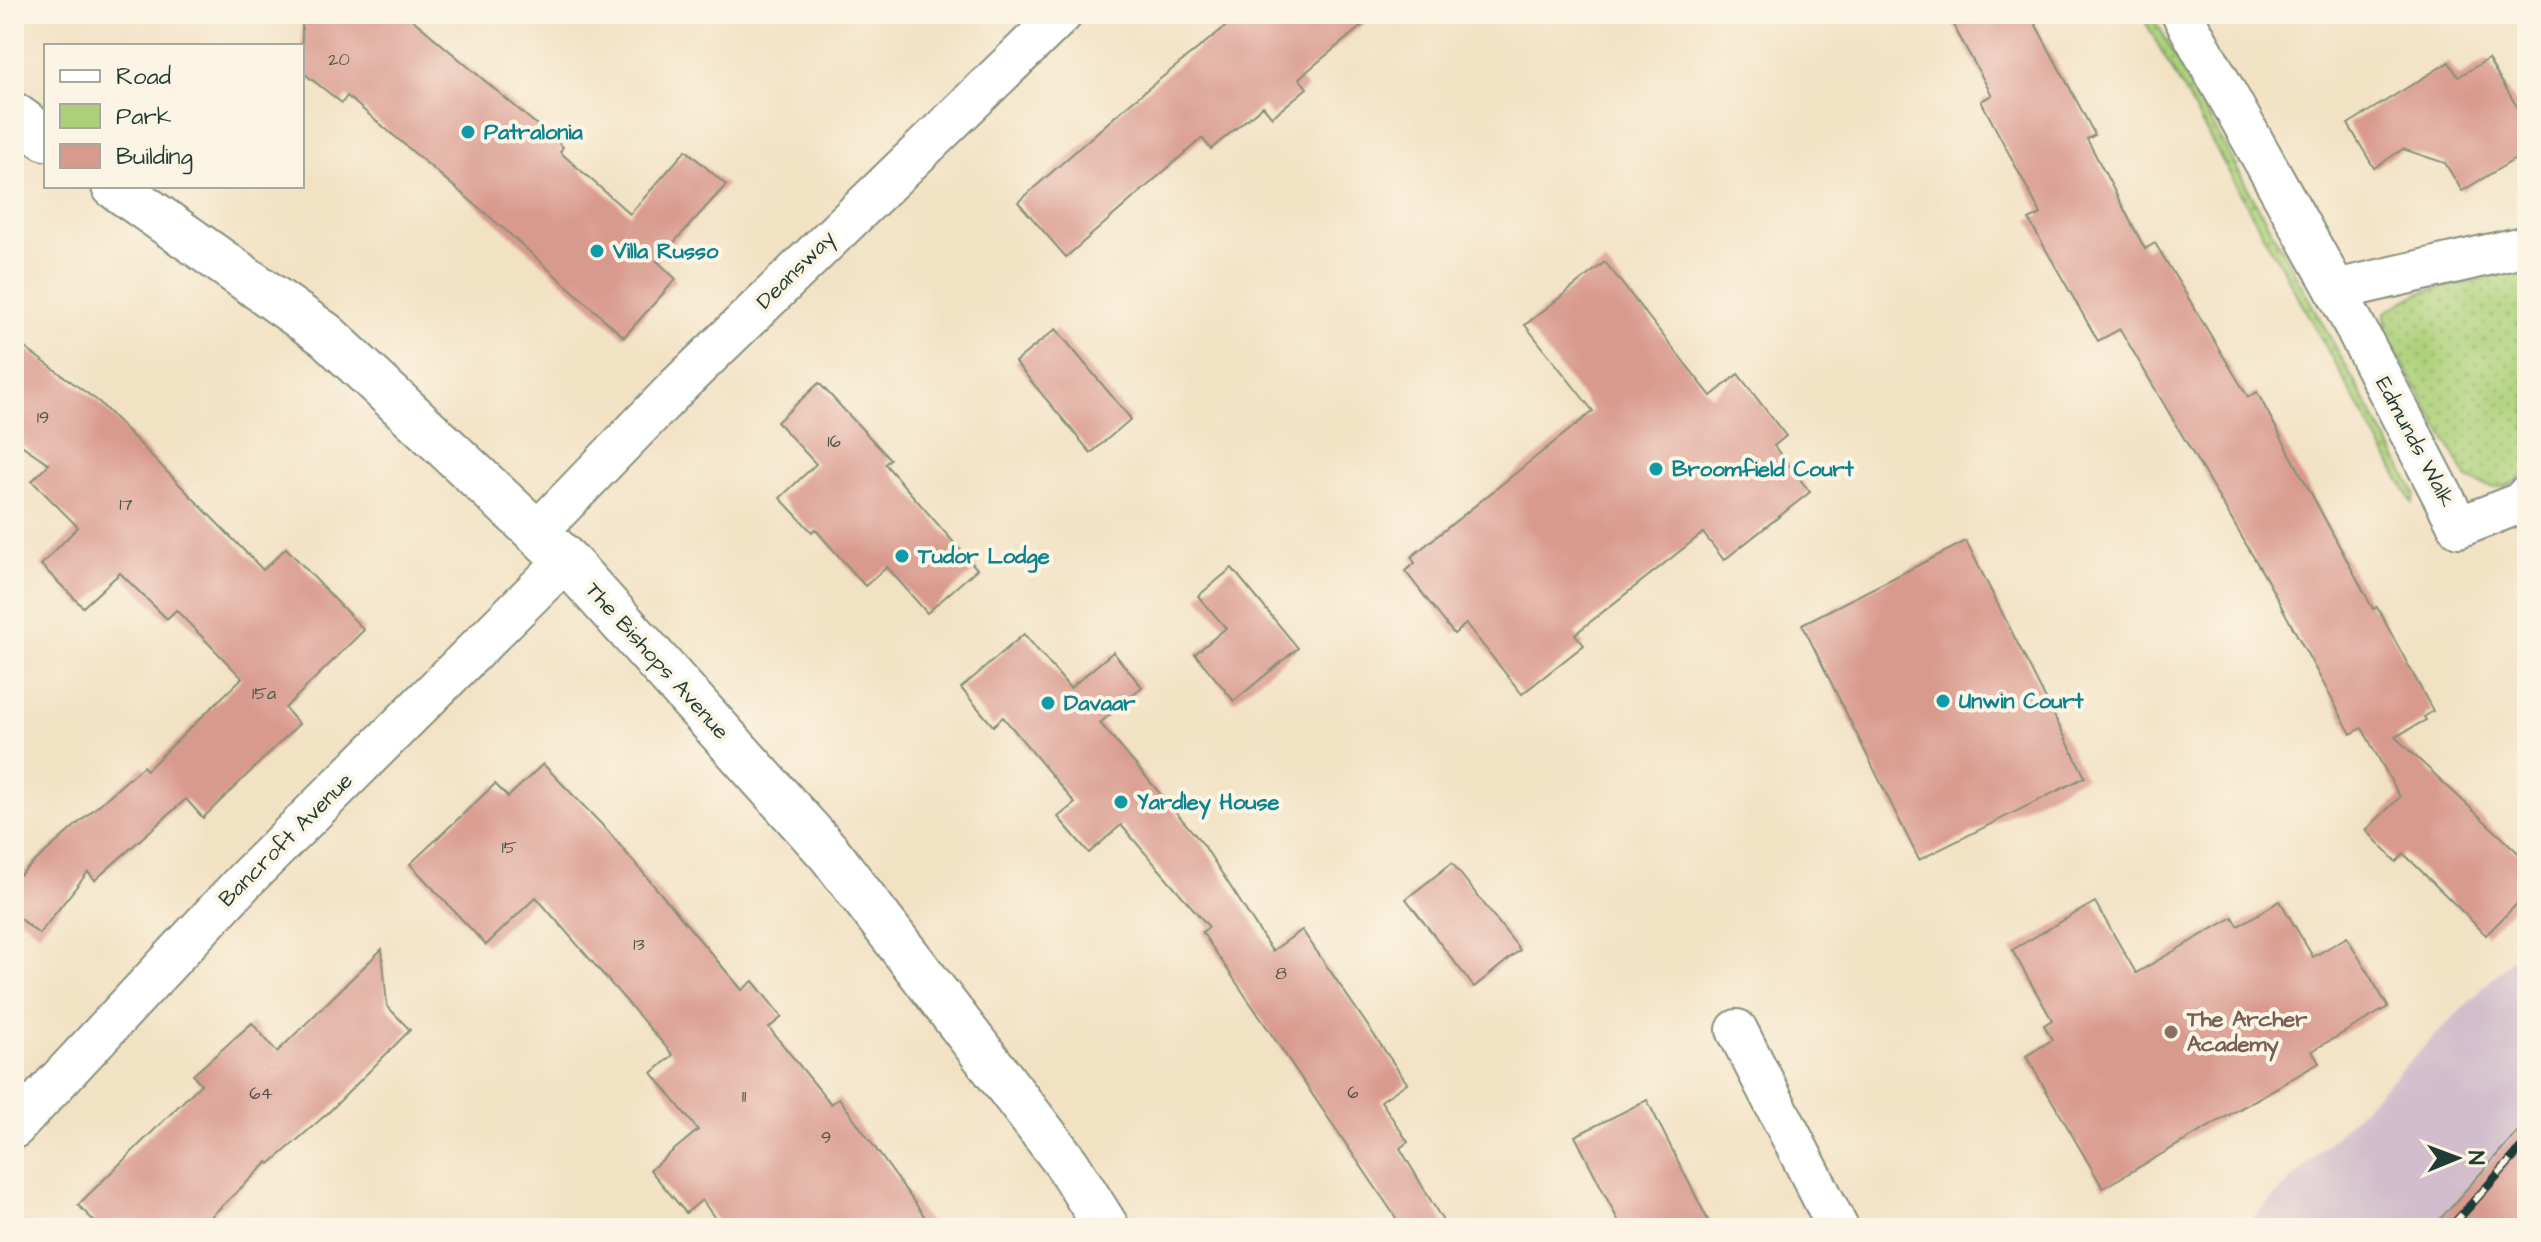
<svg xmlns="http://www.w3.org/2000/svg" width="2541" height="1242" font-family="'Architects Daughter',sans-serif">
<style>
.industrial{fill:#d1bdcb}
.green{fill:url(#green-dots);stroke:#668656;stroke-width:2}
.building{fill:#d99a8e}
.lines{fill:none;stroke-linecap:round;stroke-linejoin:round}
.minor-casing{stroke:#88907c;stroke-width:44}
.tertiary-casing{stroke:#88907c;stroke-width:48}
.minor{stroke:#fff;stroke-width:40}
.tertiary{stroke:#fff;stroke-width:44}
.rail-casing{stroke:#1f3d34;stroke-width:9}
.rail{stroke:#fcf5e5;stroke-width:6;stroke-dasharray:18;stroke-linecap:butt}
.culture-dot{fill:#0f9aa8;stroke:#fcf5e5;stroke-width:3}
.education-dot{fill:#8d6e63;stroke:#fcf5e5;stroke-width:3}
.labels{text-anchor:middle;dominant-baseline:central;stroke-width:8;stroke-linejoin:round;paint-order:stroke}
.number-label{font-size:18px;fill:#4e544a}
.culture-label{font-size:22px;font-weight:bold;fill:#0d838f;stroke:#fcf5e5;text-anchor:start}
.street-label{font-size:22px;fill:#1f3d34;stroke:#fcf5e5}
.education-label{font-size:22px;font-weight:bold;fill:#785e54;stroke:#fcf5e5;text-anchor:start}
</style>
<defs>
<pattern id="green-dots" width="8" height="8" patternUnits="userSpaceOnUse" patternTransform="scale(2)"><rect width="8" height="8" fill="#acd079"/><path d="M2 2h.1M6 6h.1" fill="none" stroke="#8baa64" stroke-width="1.8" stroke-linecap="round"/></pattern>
</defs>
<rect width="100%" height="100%" fill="#fcf5e5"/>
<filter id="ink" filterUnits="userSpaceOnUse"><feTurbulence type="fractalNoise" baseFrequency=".0125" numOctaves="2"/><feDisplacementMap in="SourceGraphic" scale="16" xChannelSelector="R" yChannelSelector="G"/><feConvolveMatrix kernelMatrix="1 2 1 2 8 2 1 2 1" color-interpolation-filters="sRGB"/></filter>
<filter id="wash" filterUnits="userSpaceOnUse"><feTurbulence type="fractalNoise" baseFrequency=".006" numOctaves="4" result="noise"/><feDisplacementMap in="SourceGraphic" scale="32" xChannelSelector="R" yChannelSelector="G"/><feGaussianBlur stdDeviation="1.8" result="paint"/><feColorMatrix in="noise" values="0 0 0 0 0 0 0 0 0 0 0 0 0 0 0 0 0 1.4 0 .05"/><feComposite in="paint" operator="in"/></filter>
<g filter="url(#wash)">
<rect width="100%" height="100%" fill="#f2e2c4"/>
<path class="industrial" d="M 2527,944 L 2527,1228 L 2242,1228 L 2245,1226 Z"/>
<g class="green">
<path d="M 2141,14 L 2152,14 L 2408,479 L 2416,494 L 2413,504 Z"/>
<path d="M 2527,268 L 2527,472 C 2507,492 2493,490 2468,479 L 2386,334 L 2385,312 L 2419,293 Z"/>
</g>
<g id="blocks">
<g class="building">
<path d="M 302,14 L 406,14 L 563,147 L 560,152 L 630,214 L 686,150 L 726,185 L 657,261 L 676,279 L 624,337 L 504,229 L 347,96 L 342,103 L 302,72 Z"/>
<path d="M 1241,14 L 1376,14 L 1299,78 L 1307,88 L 1272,117 L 1263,106 L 1211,149 L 1202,138 L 1066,257 L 1018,202 L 1129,104 Z"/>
<path d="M 1947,14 L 2030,14 L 2095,135 L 2087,139 L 2145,249 L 2155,243 L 2248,397 L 2257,392 L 2373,609 L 2377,607 L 2433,711 L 2424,717 L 2426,720 L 2395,737 L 2527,861 L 2527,894 L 2486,935 L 2404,854 L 2396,862 L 2366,830 L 2400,797 L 2362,728 L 2351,734 L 2267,580 L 2120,329 L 2098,341 L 2029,220 L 2041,214 L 1981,101 L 1992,95 Z"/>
<path d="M 2488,59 L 2527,123 L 2527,152 L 2462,191 L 2445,163 L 2403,149 L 2374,168 L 2348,124 L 2449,62 L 2458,77 Z"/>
<path d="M 1605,262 L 1711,396 L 1738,374 L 1786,436 L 1774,446 L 1810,492 L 1724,560 L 1703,533 L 1575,634 L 1584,645 L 1522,694 L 1466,624 L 1454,634 L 1405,571 L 1415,563 L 1411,557 L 1593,411 L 1525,325 Z"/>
<path d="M 1056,329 L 1131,419 L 1091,453 L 1015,362 Z"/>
<path d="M 14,340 L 99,402 L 263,570 L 286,548 L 364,630 L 285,708 L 299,724 L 203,818 L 186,799 L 95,880 L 88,872 L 39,934 L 14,914 L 14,880 L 143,766 L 147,770 L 242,678 L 176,610 L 167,619 L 120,573 L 83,607 L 41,565 L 78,527 L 32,481 L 49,464 L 14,440 Z"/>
<path d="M 819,383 L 890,459 L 885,464 L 977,569 L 927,613 L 887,567 L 865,586 L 815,529 L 812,532 L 780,498 L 816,464 L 777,422 Z"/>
<path d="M 1966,541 L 2085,777 L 1919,860 L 1802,624 Z"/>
<path d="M 1232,568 L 1298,648 L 1234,701 L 1195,654 L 1226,628 L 1198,596 Z"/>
<path d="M 1024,634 L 1070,688 L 1113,652 L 1142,687 L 1100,723 L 1203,844 L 1272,951 L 1302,930 L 1407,1083 L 1381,1101 L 1408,1142 L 1400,1148 L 1447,1228 L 1403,1228 L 1202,932 L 1209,927 L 1121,825 L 1089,853 L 1058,817 L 1075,803 L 1003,717 L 993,726 L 961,688 Z"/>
<path d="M 543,764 L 607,830 L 742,990 L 753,981 L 782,1017 L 769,1028 L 831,1104 L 839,1098 L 933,1228 L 722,1228 L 702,1200 L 686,1213 L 650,1170 L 698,1130 L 652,1073 L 673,1055 L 536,897 L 486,945 L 410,864 L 495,784 L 508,797 Z"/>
<path d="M 1452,863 L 1520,950 L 1474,987 L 1406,899 Z"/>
<path d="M 2280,901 L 2313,957 L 2347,937 L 2388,1007 L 2312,1051 L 2319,1063 L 2103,1188 L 2026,1056 L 2052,1040 L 2044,1025 L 2052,1020 L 2012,950 L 2095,902 L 2136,973 L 2233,917 L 2238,926 Z"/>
<path d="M 382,949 L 387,1006 L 410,1030 L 329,1112 L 270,1164 L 268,1162 L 199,1228 L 101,1228 L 78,1205 L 201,1084 L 193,1075 L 252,1023 L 277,1052 Z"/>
<path d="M 1647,1100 L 1712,1228 L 1622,1228 L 1575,1136 Z"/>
<path d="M 2527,1121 L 2527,1228 L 2432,1228 Z"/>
</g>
</g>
</g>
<g filter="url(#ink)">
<use href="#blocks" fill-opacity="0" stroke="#88907c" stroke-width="2"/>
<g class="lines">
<g class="minor-casing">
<g id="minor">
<path d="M 2182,14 L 2336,290 L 2459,527 L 2520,503 L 2527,496"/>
<path d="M 2336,290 L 2527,246"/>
<path d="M 537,532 L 680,384 L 1062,14"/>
<path d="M 1737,1030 L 1838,1228"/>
<path d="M 14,1128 L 246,879 L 566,560"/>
</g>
</g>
<g class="tertiary-casing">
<g id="tertiary">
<path d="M 14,115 L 46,138"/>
<path d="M 114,186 L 326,335 L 566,560 L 830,854 L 1067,1164 L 1107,1228"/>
</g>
</g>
<use href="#minor" class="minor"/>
<use href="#tertiary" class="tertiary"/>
<g class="rail-casing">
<path id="rail" d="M 2450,1228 L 2527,1142"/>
</g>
<use href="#rail" class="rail"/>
</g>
</g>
<g class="culture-dot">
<circle cx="468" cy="132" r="8"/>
<circle cx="597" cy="251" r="8"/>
<circle cx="1656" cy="469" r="8"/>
<circle cx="902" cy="556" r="8"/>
<circle cx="1943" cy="701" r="8"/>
<circle cx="1048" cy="703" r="8"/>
<circle cx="1121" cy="802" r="8"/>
</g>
<circle class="education-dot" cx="2171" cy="1032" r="8"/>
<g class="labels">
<g class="number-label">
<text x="339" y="59">20</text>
<text x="43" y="417">19</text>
<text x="834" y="441">16</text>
<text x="126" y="504">17</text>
<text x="264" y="693">15a</text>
<text x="509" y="847">15</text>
<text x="639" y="944">13</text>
<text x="1281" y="973">8</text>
<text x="1353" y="1092">6</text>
<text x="261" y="1093">64</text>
<text x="744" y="1096">11</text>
<text x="826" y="1137">9</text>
</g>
<g class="culture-label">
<text x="484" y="132">Patralonia</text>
<text x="613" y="251">Villa Russo</text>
<text x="1672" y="469">Broomfield Court</text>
<text x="918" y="556">Tudor Lodge</text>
<text x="1959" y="701">Unwin Court</text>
<text x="1064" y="703">Davaar</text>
<text x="1137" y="802">Yardley House</text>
</g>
<g class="street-label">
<text transform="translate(796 270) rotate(-45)">Deansway</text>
<text transform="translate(2415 442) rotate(62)">Edmunds Walk</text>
<text transform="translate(657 661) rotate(48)">The Bishops Avenue</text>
<text transform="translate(286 840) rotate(-45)">Bancroft Avenue</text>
</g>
<g class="education-label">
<text x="2187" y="1019">The Archer<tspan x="2187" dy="25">Academy</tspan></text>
</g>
</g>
<rect width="2541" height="1242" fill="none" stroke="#fcf5e5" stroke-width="48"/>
<rect x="44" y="44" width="260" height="144" fill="#fcf5e5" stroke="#a4ab9e" stroke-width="2"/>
<rect x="60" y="70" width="40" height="12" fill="#ffffff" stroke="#a4ab9e" stroke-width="2"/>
<text x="116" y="84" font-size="24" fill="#1f3d34">Road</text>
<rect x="60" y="104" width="40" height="24" fill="#acd079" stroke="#a4ab9e" stroke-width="2"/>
<text x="116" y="124" font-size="24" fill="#1f3d34">Park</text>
<rect x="60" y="144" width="40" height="24" fill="#d99a8e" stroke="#a4ab9e" stroke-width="2"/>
<text x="116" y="164" font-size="24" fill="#1f3d34">Building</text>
<g transform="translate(2457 1158) rotate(89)" stroke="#fcf5e5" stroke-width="6" paint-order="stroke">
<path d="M0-6L14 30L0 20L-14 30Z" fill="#1f3d34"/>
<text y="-12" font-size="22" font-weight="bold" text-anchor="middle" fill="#1f3d34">N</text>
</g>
</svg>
